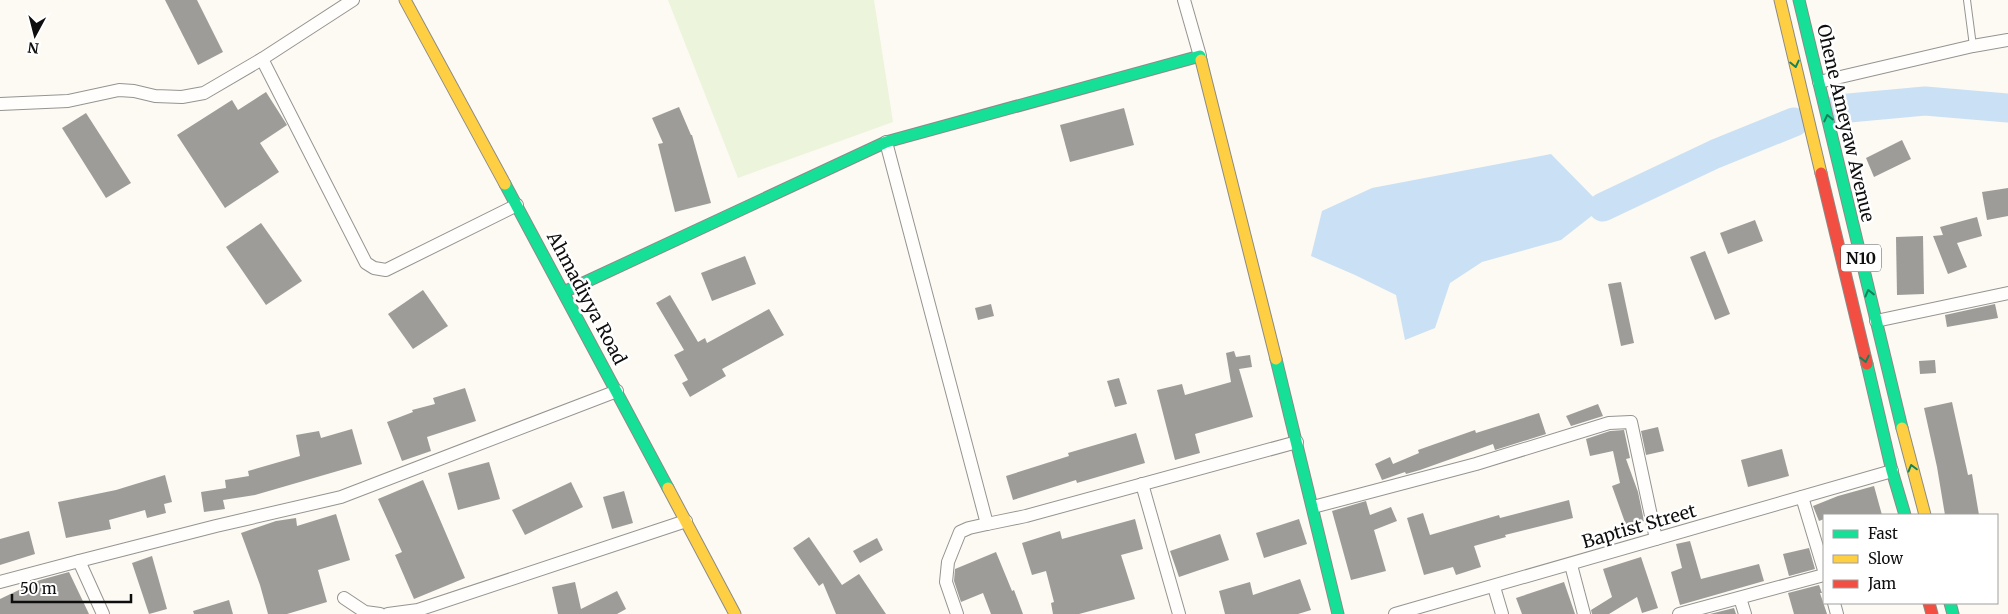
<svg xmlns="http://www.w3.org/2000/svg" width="2008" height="614" font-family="Merriweather,serif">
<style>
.pitch{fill:#ecf4dc}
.water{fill:#cae0f4}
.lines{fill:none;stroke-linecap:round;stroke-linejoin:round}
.river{stroke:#cae0f4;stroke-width:29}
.building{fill:#9e9c98}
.lane-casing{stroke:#959491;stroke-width:8}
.street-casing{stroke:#959491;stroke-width:14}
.fast-casing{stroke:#8c8b87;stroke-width:13}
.slow-casing{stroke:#8c8b87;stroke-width:13}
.jam-casing{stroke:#8c8b87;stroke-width:13}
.lane{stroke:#fffefd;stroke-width:6}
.street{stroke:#fffefd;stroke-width:12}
.fast{stroke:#16e098;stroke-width:11}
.slow{stroke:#ffcf43;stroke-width:11}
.jam{stroke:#f24e42;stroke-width:11}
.oneway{stroke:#12825a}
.labels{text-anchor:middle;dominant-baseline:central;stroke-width:5;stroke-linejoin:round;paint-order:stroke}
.shield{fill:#fff;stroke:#565656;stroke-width:1}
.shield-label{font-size:16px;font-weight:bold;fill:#0e0e0e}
.street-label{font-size:18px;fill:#0e0e0e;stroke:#fff}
</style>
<rect width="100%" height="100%" fill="#fcfaf2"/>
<path class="pitch" d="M 668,0 L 874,0 L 893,122 L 738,178 Z"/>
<path class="water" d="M 1551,154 L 1603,207 L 1561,240 L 1482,262 L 1450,283 L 1435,328 L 1405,340 L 1396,295 L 1355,275 L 1311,256 L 1322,211 L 1372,188 Z"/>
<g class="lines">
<g class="river">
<path d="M 1838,109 L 1925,101 L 2008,108"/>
<path d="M 1603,207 L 1715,154 L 1794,122"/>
</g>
</g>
<g class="building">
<path d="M 165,0 L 197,0 L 223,52 L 198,65 Z"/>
<path d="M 266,92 L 287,125 L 260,143 L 279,172 L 225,208 L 177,135 L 232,100 L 238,110 Z"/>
<path d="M 679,107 L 691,135 L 692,135 L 711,203 L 675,212 L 658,144 L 663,143 L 652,118 Z"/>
<path d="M 1124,108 L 1134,145 L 1070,162 L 1060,125 Z"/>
<path d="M 86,113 L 131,183 L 106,198 L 62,128 Z"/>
<path d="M 1902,140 L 1911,159 L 1874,177 L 1866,158 Z"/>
<path d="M 2008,188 L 2008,216 L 1987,220 L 1982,192 Z"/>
<path d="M 1977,217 L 1982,236 L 1957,243 L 1967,267 L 1948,274 L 1933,236 L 1943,235 L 1940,227 Z"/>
<path d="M 1755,220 L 1763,241 L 1728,254 L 1720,233 Z"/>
<path d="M 261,223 L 302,281 L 266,305 L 226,247 Z"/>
<path d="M 1923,236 L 1924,294 L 1897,295 L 1896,237 Z"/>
<path d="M 1705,251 L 1730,314 L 1715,320 L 1690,257 Z"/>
<path d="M 745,256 L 756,284 L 712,301 L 701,273 Z"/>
<path d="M 1621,282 L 1634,343 L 1621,346 L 1608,284 Z"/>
<path d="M 423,290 L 448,326 L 413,349 L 388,314 Z"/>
<path d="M 670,295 L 698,342 L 705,338 L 707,343 L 769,309 L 784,335 L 722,369 L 726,376 L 690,397 L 682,383 L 688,380 L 674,355 L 684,350 L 656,303 Z"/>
<path d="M 991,304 L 994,316 L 978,320 L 975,308 Z"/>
<path d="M 1995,304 L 1998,318 L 1947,327 L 1945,315 Z"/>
<path d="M 1234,351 L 1236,357 L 1250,355 L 1252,367 L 1239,369 L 1253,417 L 1195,434 L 1200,453 L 1175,460 L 1157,390 L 1182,384 L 1185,395 L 1231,382 L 1226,353 Z"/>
<path d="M 1935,360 L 1936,373 L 1920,374 L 1919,361 Z"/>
<path d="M 1119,378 L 1127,404 L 1115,407 L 1107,381 Z"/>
<path d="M 465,388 L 476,421 L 427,437 L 431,451 L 402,461 L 387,422 L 413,412 L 412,410 L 435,404 L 433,398 Z"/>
<path d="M 1952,402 L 1968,475 L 1972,474 L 1979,515 L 1945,515 L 1937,467 L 1924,408 Z"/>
<path d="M 1598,404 L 1603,416 L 1571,426 L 1566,416 Z"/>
<path d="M 1539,413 L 1546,434 L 1495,450 L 1493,444 L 1420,470 L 1406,474 L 1405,472 L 1382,480 L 1375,464 L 1390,457 L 1393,464 L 1419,453 L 1418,450 L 1475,430 L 1476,433 Z"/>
<path d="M 1658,427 L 1664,451 L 1646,455 L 1641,431 Z"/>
<path d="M 352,429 L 362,464 L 255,495 L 223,500 L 225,509 L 204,512 L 201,492 L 226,488 L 225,480 L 249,476 L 248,471 L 300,456 L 296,435 L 319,431 L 321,438 Z"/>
<path d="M 1624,430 L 1630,458 L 1626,459 L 1638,492 L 1644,521 L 1627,528 L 1612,486 L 1620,483 L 1613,451 L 1590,456 L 1586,439 L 1610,431 Z"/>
<path d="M 1136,433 L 1145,463 L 1077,483 L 1076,480 L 1013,500 L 1006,476 L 1069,456 L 1068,453 Z"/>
<path d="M 1782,449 L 1789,476 L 1748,487 L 1741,460 Z"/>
<path d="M 489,462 L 500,499 L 458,510 L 448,473 Z"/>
<path d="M 165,475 L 172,502 L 164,504 L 166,513 L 147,518 L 145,510 L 109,520 L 111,529 L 66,538 L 58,502 L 116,490 Z"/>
<path d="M 423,480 L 465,578 L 414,599 L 395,555 L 402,552 L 378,499 Z"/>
<path d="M 571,482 L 583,507 L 525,535 L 512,510 Z"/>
<path d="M 1874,486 L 1882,515 L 1824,515 L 1824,519 L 1819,521 L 1813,506 L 1838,496 Z"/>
<path d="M 624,491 L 633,523 L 612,529 L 603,497 Z"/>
<path d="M 1569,500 L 1573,518 L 1505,535 L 1506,537 L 1474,546 L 1481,567 L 1456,575 L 1453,567 L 1424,575 L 1407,518 L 1423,513 L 1430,535 L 1499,515 L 1500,518 Z"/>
<path d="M 1366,501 L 1370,515 L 1391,507 L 1397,521 L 1374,530 L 1386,571 L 1351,580 L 1332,511 Z"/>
<path d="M 336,514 L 350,560 L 318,570 L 327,602 L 287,614 L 268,614 L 260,585 L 241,533 L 276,521 L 296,518 L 297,526 Z"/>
<path d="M 1135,519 L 1143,549 L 1121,555 L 1135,599 L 1079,614 L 1053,614 L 1051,603 L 1054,602 L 1046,571 L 1032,575 L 1022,543 L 1060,531 L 1062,539 Z"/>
<path d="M 1299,519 L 1307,544 L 1264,558 L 1256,533 Z"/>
<path d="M 29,531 L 35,554 L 0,565 L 0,539 Z"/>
<path d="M 1220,534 L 1229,560 L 1179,577 L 1170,551 Z"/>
<path d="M 809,537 L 842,585 L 859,574 L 886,614 L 836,614 L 823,583 L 819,586 L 793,548 Z"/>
<path d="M 877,538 L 883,550 L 860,563 L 853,551 Z"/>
<path d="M 1690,541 L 1701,579 L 1759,564 L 1764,581 L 1680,605 L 1671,572 L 1682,568 L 1676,544 Z"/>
<path d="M 1809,548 L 1815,569 L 1789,576 L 1783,554 Z"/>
<path d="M 996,552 L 1012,591 L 1014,590 L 1023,614 L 991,614 L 983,593 L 961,602 L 954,581 L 955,569 Z"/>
<path d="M 152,556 L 167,609 L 149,614 L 132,563 Z"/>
<path d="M 1641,557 L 1658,608 L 1642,613 L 1637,597 L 1609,614 L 1592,614 L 1591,610 L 1612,597 L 1603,569 Z"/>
<path d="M 69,572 L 89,614 L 0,614 L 0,599 L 40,580 Z"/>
<path d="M 1300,579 L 1311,610 L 1298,614 L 1225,614 L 1219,591 L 1250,582 L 1253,595 Z"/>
<path d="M 575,582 L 581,609 L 617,591 L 626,609 L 617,614 L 558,614 L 552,587 Z"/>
<path d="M 1564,582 L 1575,614 L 1522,614 L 1516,598 Z"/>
<path d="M 1819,585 L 1822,593 L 1820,593 L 1827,614 L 1794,614 L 1788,593 Z"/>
<path d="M 229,600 L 233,614 L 194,614 L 193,611 Z"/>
<path d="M 1734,608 L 1736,614 L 1710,614 Z"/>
</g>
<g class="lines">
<g class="lane-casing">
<path id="lane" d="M 1967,0 L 1973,46"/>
</g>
<g class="street-casing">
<g id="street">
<path d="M 1184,0 L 1200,56"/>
<path d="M 262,59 L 366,263 L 374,268 L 386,270 L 517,205"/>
<path d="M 1819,82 L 1973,46 L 2008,40"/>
<path d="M 0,104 L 68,101 L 119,90 L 134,91 L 155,96 L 182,97 L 204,93 L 262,59 L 353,0"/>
<path d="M 886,142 L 987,524 L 1026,516 L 1297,442"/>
<path d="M 1876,321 L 2008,293"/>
<path d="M 1142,484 L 1179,614"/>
<path d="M 1802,497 L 1824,570"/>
<path d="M 1313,507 L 1476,464 L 1609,423 L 1631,422 L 1656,539"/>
<path d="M 79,561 L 216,526 L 341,497 L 617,391"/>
<path d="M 1571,565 L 1584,614"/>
<path d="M 0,582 L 79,561 L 103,614"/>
<path d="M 1494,587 L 1502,614"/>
<path d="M 344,598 L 365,612 L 380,614"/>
<path d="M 1740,598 L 1745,614"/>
<path d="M 1834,603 L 1837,614"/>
<path d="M 388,614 L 418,610 L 686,521"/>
<path d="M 957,614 L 946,582 L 948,562 L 960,532 L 969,528 L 987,524"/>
<path d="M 1395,614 L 1892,471"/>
<path d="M 1679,614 L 1824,575"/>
</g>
</g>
<g class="fast-casing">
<g id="fast">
<path d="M 1799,0 L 1902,428"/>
<path d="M 505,184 L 668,488"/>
<path d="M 564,292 L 886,142 L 1200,56 L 1201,60"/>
<path d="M 1276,359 L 1338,614"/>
<path d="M 1867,364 L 1892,471 L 1905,515"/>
<path d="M 1950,603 L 1953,614"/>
</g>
</g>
<g class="slow-casing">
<g id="slow">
<path d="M 405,0 L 505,184"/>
<path d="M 1780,0 L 1821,173"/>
<path d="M 1201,60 L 1276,359"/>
<path d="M 1902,428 L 1925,515"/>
<path d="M 668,488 L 735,614"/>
</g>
</g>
<g class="jam-casing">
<g id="jam">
<path d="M 1821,173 L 1867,364"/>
<path d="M 1929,603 L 1932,614"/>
</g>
</g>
<use href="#lane" class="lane"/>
<use href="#street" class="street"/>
<use href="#fast" class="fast"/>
<use href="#slow" class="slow"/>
<use href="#jam" class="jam"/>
</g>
<defs><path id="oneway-chevron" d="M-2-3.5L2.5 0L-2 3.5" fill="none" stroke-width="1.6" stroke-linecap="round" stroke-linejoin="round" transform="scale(1.25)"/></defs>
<g class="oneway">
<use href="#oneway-chevron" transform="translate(1795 64) rotate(77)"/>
<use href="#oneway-chevron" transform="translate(1828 118) rotate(-103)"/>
<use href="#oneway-chevron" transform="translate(1869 293) rotate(-104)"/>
<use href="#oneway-chevron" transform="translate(1865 359) rotate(77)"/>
<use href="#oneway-chevron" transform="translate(1912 468) rotate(-105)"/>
</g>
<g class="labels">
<rect class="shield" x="1841" y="244.5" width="40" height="27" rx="4"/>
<g class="shield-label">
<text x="1861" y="258">N10</text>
</g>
<g class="street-label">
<text transform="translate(1846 123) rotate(77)">Ohene Ameyaw Avenue</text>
<text transform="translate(587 298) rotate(62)">Ahmadiyya Road</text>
<text transform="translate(1639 526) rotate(-16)">Baptist Street</text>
</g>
</g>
<rect x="1823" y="514" width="175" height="90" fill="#ffffff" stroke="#9f9f9f"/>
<rect x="1833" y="530" width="25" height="8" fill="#16e098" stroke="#9f9f9f"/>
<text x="1868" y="539" font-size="15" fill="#0e0e0e">Fast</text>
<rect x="1833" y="555" width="25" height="8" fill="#ffcf43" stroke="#9f9f9f"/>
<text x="1868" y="564" font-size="15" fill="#0e0e0e">Slow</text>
<rect x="1833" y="580" width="25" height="8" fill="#f24e42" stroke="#9f9f9f"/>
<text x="1868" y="589" font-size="15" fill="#0e0e0e">Jam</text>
<g transform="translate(35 35) rotate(187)" stroke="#ffffff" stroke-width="4" paint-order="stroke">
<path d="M0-4L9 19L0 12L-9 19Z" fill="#0e0e0e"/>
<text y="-8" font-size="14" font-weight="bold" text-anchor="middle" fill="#0e0e0e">N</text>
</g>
<path d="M12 594v8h119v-8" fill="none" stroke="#0e0e0e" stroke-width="2.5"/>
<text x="20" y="594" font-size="15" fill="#0e0e0e" stroke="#ffffff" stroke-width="4" paint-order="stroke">50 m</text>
</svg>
